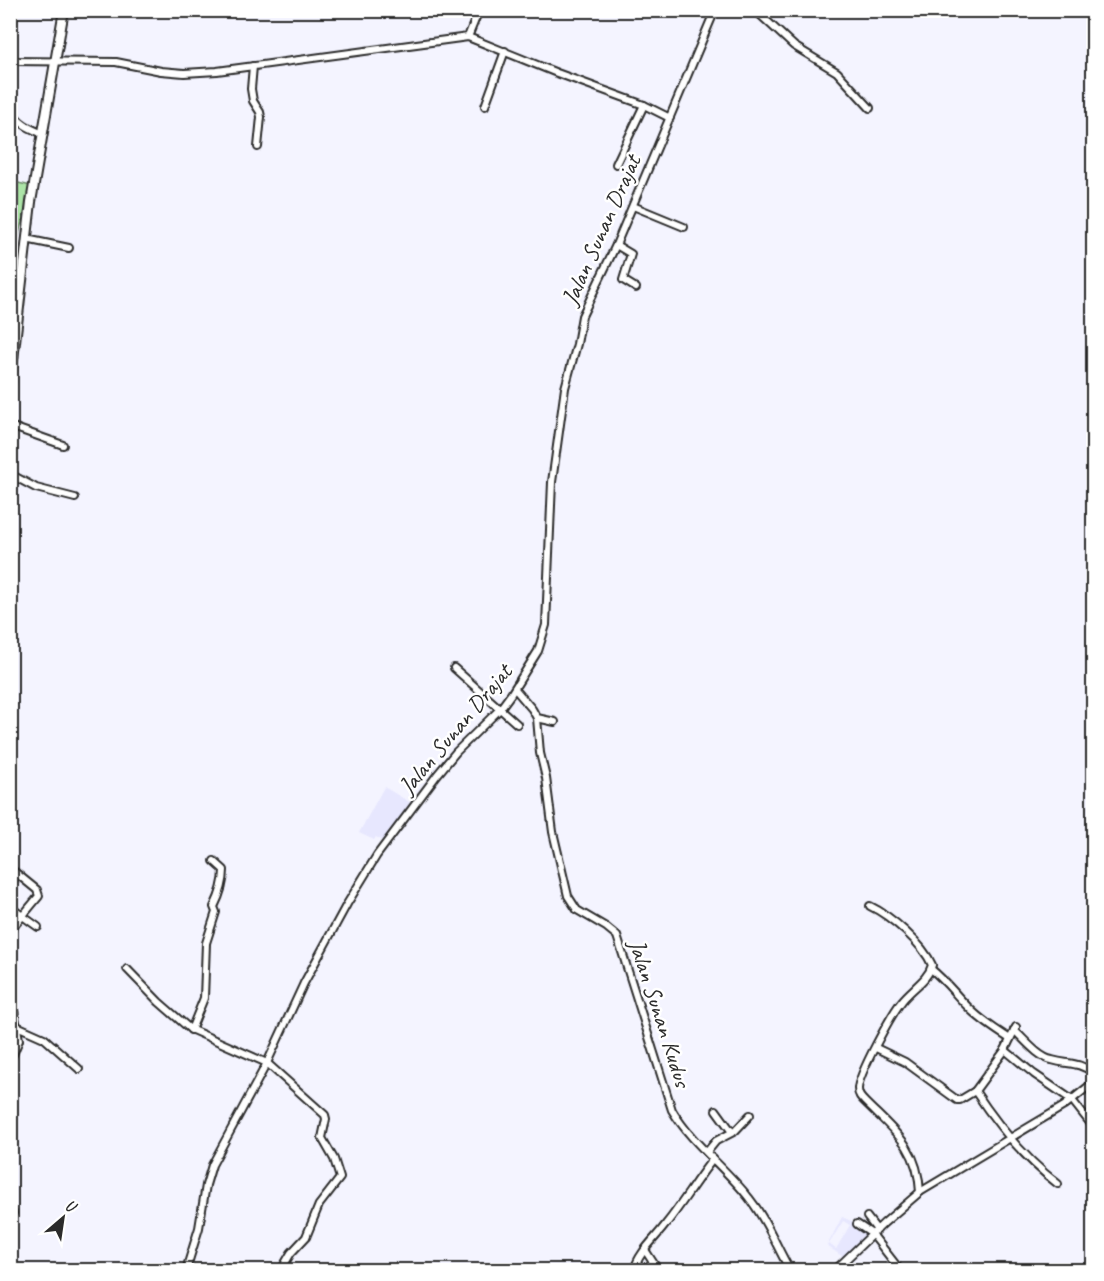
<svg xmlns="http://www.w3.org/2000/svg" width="1104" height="1281" font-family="Caveat,sans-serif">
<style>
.built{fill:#e7e7fe;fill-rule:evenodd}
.green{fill:#ace4a7;stroke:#6c8869;stroke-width:1.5}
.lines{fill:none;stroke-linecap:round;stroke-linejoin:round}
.minor-casing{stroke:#2b2b2b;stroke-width:10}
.tertiary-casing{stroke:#2b2b2b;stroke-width:12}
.minor{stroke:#fff;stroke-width:6}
.tertiary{stroke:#fff;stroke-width:8}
.labels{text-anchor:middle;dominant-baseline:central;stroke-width:5;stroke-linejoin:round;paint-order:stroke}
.street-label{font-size:24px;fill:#2b2b2b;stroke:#fff}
</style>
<rect width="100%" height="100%" fill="#f4f4ff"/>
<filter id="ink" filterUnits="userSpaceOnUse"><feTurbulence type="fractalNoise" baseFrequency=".0167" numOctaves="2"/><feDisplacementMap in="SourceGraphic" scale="12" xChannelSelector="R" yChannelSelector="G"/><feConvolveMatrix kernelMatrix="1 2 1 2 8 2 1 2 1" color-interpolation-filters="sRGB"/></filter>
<g filter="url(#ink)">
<g class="built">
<path d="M 384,787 L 411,803 L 385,842 L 376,837 L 374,840 L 359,833 Z"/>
<path d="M 842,1217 L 872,1230 L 845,1258 L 827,1246 ZM 843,1221 L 850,1225 L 836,1249 L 829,1244 Z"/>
</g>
<path class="green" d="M 10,181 L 31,186 L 16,245 L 11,243 Z"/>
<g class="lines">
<g class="minor-casing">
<g id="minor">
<path d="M 755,10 L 794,46 L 837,72 L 870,108"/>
<path d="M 468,37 L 479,10"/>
<path d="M 10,61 L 116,62 L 161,71 L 184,73 L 217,71 L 468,37 L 557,73 L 644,105 L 670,118"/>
<path d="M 253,66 L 251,89 L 253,101 L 260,112 L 261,117 L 258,147"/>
<path d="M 485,106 L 505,51"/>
<path d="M 11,110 C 19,124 29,128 43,134"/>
<path d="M 616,164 L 644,105"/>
<path d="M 633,206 L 684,227"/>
<path d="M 26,239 L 69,248"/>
<path d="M 616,245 L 631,254 L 623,280 L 636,288"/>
<path d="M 10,426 L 63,445"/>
<path d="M 10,474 L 36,488 L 75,498"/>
<path d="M 454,668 L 517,724"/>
<path d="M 515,689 L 532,709 L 537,718 L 540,753 L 546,778 L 553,832 L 568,896 L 577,910 L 606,927 L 617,936 L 672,1110 C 692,1144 725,1167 749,1198 C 767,1220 776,1246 790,1270"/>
<path d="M 537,718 L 555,722"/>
<path d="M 10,868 L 37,890 L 39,896 L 10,931"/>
<path d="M 870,906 C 891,916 923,944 932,965 C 928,980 911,989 902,1001 C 892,1013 858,1075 858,1089 C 858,1095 861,1098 865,1102 C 895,1132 918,1147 920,1192"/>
<path d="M 10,907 L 38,927"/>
<path d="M 127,969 L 159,1002 L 190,1029 L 267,1063 L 325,1115 L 326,1119 L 322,1138 L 334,1159 L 340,1178 L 319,1205 L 306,1237 L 291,1253 L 281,1270"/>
<path d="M 931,969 C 945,980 955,994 968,1007 C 980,1020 995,1029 1010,1039"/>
<path d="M 17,1026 L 44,1038 L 79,1069"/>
<path d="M 1016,1027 L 1005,1050 L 975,1091 C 998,1126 1024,1158 1058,1184"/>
<path d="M 191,1030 L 204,998 L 206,943 L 216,912 L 214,907 C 220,895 224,884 224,870 L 214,861"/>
<path d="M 1014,1030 C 1025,1040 1038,1057 1052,1060 C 1069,1065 1077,1061 1094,1073"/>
<path d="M 876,1048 L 905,1062 L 957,1100 L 960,1100 L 975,1091"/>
<path d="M 1005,1050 L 1034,1074 L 1072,1100 L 1094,1128"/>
<path d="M 716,1110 L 732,1132"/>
<path d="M 707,1152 L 716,1141 L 735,1131 L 750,1115"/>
<path d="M 10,1211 L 13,1213"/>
<path d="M 867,1217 L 877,1230"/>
<path d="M 857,1224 L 872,1234 L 900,1270"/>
<path d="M 645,1250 L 658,1270"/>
<path d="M 186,1270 L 199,1228 L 206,1185 L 212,1165 L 267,1063 L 304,983 L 347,904 L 377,855 L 437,775 L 456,752 L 500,709 L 511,694 L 538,651 L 546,625 L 552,482 L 565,388 L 577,344 L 582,316 L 616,245 L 715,10"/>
<path d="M 634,1270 C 639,1252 655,1239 666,1224 C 683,1203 696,1180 713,1159"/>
<path d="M 835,1270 L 884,1223 L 920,1192 L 1064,1106 L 1094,1082"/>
</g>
</g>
<g class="tertiary-casing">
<g id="tertiary">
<path d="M 10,386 L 31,202 L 64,10"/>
<path d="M 10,993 L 18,1040 L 10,1059"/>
</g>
</g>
<use href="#minor" class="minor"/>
<use href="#tertiary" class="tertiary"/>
</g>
</g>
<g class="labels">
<g class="street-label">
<text transform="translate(601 230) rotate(-66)">Jalan Sunan Drajat</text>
<text transform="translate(455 729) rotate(-50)">Jalan Sunan Drajat</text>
<text transform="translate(660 1013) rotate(72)">Jalan Sunan Kudus</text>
</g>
</g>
<rect width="1104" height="1281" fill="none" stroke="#fff" stroke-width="36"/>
<rect x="18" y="18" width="1068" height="1245" fill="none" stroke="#2b2b2b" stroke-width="2" filter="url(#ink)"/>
<g transform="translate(63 1218) rotate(29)" stroke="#ffffff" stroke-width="4.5" paint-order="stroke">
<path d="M0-4.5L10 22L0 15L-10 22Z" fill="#2b2b2b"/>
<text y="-9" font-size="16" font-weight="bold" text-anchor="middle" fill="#2b2b2b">U</text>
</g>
</svg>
